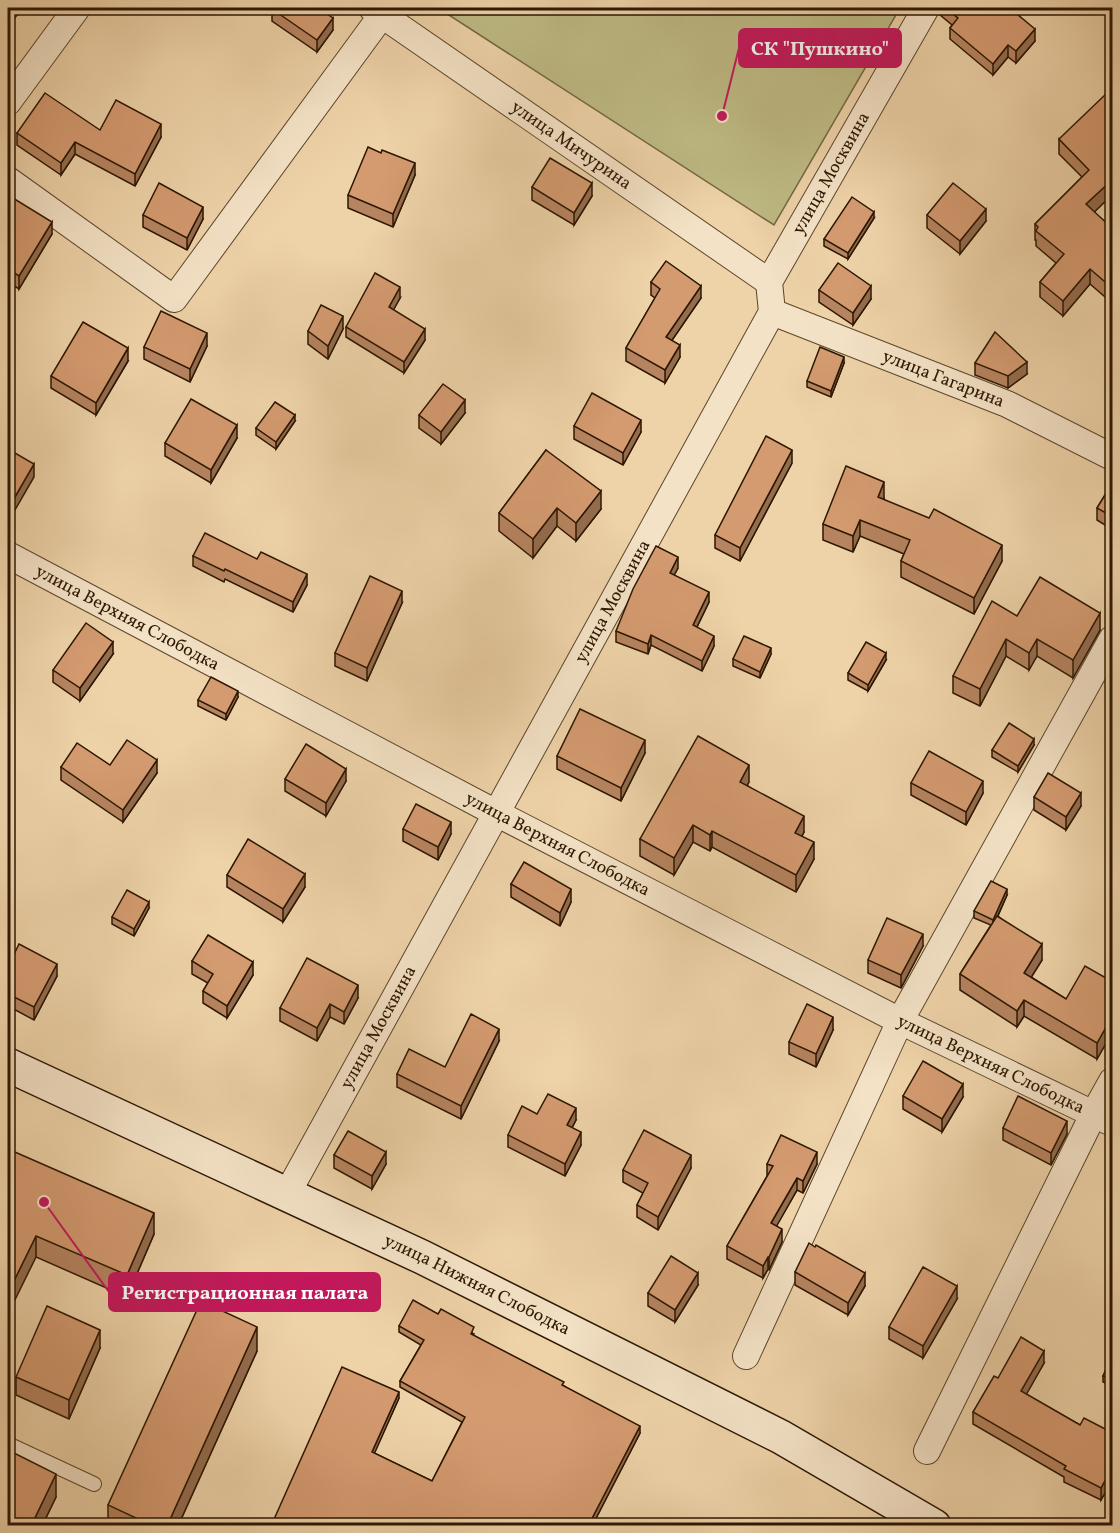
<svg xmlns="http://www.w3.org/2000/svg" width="1120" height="1533" font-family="Vollkorn,serif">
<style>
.green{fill:#beba84;stroke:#756843;stroke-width:1.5}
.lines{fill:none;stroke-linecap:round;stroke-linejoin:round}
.lane-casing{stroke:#5c462c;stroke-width:16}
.street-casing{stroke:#5c462c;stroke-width:28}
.secondary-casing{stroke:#2c1702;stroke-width:36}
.lane{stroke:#f4e2c6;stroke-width:14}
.street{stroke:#f4e2c6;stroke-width:26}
.secondary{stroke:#f4e2c6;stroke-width:33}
.wall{fill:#b68460;stroke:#2c1702;stroke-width:1.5}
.shaded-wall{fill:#946c4e;stroke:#2c1702;stroke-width:1.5}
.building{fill:#d49a70;stroke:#2c1702;stroke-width:1.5}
.labels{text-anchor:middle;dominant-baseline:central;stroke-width:6;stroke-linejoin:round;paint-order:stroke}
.street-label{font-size:18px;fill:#2c1702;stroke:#f4e2c6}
.leader{fill:none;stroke:#c2185b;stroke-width:2}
.callout-dot{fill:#c2185b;stroke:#f4e2c6;stroke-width:2}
.callout{fill:#c2185b;stroke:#c2185b;stroke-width:2}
.callout-label{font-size:20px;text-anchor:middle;font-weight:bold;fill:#fff}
</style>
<rect width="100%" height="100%" fill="#eed2a8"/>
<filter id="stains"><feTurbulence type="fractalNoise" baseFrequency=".00333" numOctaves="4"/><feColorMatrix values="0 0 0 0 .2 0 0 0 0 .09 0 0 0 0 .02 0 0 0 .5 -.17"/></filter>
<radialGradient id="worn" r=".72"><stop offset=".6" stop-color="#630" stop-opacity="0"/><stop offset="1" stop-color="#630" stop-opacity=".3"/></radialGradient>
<path class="green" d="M 438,8 L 900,8 L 774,225 Z"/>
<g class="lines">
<g class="lane-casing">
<path id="lane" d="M 8,1444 L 94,1484"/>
</g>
<g class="street-casing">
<g id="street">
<path id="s1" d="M 372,8 L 769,282"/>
<path d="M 8,102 L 77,8"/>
<path d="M 8,180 L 174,299 L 382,15"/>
<path id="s2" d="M 772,312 L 1007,404 L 1112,457"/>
<path id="s3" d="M 8,555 L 496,813 L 900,1021 L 1112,1123"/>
<path id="s4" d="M 287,1194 L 772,312 L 769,282 L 926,8"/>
<path d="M 746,1356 L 900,1021 L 1112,639"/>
<path d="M 927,1451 L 1093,1115 L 1112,1081"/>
</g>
</g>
<g class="secondary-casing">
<g id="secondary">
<path id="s5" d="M 8,1065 L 422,1257 L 781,1437 L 934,1526"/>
</g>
</g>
<use href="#lane" class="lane"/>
<use href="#street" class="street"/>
<use href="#secondary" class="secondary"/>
</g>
<g class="wall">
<path d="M 940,8 L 1027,8 L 1018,16 L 1035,41 L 1016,63 L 1008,57 L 993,75 L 950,39 L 950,28 L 952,25 L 940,15 Z"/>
<path d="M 272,9 L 333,30 L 317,52 L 272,21 Z"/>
<path d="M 100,130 L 161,137 L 135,186 L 75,154 L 61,175 L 17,145 L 17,133 Z"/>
<path d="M 1059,139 L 1113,194 L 1094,212 L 1113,229 L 1113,301 L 1111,302 L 1090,284 L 1063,316 L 1040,297 L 1040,282 L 1056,263 L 1036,246 L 1036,240 L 1035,240 L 1035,224 L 1082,177 L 1059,154 Z"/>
<path d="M 415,175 L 393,227 L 348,208 L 348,195 Z"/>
<path d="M 532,187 L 592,196 L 574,225 L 532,200 Z"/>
<path d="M 8,195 L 52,234 L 19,289 L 8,282 Z"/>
<path d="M 143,215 L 203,219 L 187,250 L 143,227 Z"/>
<path d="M 927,215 L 986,221 L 960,254 L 927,228 Z"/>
<path d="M 874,218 L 848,259 L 824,246 L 824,239 Z"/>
<path d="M 651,282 L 701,298 L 672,340 L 680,357 L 665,383 L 626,361 L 626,348 L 655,298 L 651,295 Z"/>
<path d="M 819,290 L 871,299 L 853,325 L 819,302 Z"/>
<path d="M 400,298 L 393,310 L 425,340 L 404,373 L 346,337 L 346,327 Z"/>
<path d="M 343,329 L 328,359 L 308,344 L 308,331 Z"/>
<path d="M 207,346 L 190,382 L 144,359 L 144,347 Z"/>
<path d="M 128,361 L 96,415 L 51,388 L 51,376 Z"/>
<path d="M 844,363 L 831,397 L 807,387 L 807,381 Z"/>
<path d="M 975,363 L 1027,374 L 1008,388 L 975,375 Z"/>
<path d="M 465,413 L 441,444 L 419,428 L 419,415 Z"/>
<path d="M 295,421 L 276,449 L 256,435 L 256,428 Z"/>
<path d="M 574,426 L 641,432 L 623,465 L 574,439 Z"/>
<path d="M 237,438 L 211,483 L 165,456 L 165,443 Z"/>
<path d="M 546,450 L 601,509 L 576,541 L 557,526 L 533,558 L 499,531 L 499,513 Z"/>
<path d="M 792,463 L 740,561 L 715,548 L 715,535 Z"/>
<path d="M 1113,482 L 1113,530 L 1097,520 L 1097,508 Z"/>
<path d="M 884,498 L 884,500 L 1002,561 L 974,614 L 901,577 L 901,561 L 904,554 L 860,536 L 853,552 L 823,540 L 823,524 Z"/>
<path d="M 193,556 L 307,585 L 293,612 L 225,579 L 224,582 L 193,566 Z"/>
<path d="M 678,568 L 674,575 L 709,602 L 697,627 L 714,646 L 702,671 L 651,645 L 648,654 L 616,642 L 616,631 Z"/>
<path d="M 402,603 L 367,681 L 335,666 L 335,653 Z"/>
<path d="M 1017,616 L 1100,630 L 1073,678 L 1037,656 L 1029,670 L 1006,656 L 980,706 L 953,693 L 953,676 Z"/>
<path d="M 113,654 L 80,701 L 53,682 L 53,670 Z"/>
<path d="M 771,654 L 760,678 L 733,666 L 733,659 Z"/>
<path d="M 886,660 L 868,691 L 848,680 L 848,673 Z"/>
<path d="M 238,697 L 226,720 L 198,706 L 198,700 Z"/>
<path d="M 1034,745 L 1018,772 L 992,757 L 992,750 Z"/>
<path d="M 645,753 L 621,801 L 557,769 L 557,756 Z"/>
<path d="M 110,765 L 157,773 L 123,822 L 61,780 L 61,767 Z"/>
<path d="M 285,779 L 346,781 L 326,816 L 285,791 Z"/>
<path d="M 749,782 L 747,785 L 804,832 L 802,836 L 814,859 L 796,892 L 712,847 L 710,851 L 693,842 L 674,875 L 640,856 L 640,839 Z"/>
<path d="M 911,783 L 983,793 L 966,825 L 911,795 Z"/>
<path d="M 1034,797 L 1081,806 L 1066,830 L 1034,810 Z"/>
<path d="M 403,829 L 451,834 L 438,860 L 403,841 Z"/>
<path d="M 227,875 L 305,887 L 283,922 L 227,887 Z"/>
<path d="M 511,884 L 571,902 L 560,926 L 511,897 Z"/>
<path d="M 1007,895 L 998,916 L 1042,960 L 1031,977 L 1066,999 L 1113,982 L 1113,1031 L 1097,1059 L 1024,1016 L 1017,1027 L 960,990 L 960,974 L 991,925 L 974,918 L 974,911 Z"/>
<path d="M 149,908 L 134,936 L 112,924 L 112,917 Z"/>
<path d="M 923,946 L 901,988 L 868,973 L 868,960 Z"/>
<path d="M 192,961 L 253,975 L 227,1018 L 203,1003 L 203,991 L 208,983 L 192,974 Z"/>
<path d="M 8,967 L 57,976 L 34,1020 L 8,1006 Z"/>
<path d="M 358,998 L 344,1024 L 330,1017 L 317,1041 L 280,1021 L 280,1008 Z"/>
<path d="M 833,1030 L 816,1067 L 789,1054 L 789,1042 Z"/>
<path d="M 499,1041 L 461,1119 L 397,1087 L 397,1074 L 445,1067 Z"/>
<path d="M 903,1096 L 963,1097 L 942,1132 L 903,1109 Z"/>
<path d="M 576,1120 L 572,1128 L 581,1145 L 565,1176 L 508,1147 L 508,1135 Z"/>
<path d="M 1003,1128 L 1067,1134 L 1051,1165 L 1003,1140 Z"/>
<path d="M 8,1149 L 154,1234 L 127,1297 L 36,1257 Z"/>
<path d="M 334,1155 L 386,1164 L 372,1189 L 334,1168 Z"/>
<path d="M 767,1164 L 817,1164 L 803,1193 L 797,1190 L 776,1226 L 782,1242 L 769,1270 L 768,1269 L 763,1278 L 727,1259 L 727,1246 L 767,1176 Z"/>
<path d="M 691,1168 L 658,1230 L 637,1217 L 637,1205 L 643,1193 L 623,1182 L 623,1170 Z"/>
<path d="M 1113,1189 L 1113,1212 L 1108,1210 L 1108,1197 Z"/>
<path d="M 795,1272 L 865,1286 L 848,1315 L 795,1285 Z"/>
<path d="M 698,1285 L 675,1322 L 648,1306 L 648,1293 Z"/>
<path d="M 957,1299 L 923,1358 L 889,1339 L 889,1327 Z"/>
<path d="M 438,1314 L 474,1334 L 473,1335 L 564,1386 L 640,1433 L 592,1526 L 271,1526 L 399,1398 L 374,1453 L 432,1481 L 462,1422 L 400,1387 L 400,1381 L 421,1345 L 399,1332 L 399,1326 Z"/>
<path d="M 100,1348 L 69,1419 L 16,1395 L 16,1377 Z"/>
<path d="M 257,1351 L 178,1526 L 108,1526 L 108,1505 Z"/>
<path d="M 1113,1355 L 1113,1386 L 1103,1382 L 1103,1376 Z"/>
<path d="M 1044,1363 L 1026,1394 L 1080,1425 L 1113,1433 L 1113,1479 L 1101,1500 L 1064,1482 L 1064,1477 L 973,1424 L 973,1412 L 998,1378 Z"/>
<path d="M 8,1450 L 56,1497 L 42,1526 L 8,1526 Z"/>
</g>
<g class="shaded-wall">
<path d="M 8,8 L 18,8 L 18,14 L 8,26 Z"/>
<path d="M 1015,8 L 1027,8 L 1012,22 L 1012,10 Z"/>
<path d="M 333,18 L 333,30 L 317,52 L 317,40 Z"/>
<path d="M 1035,29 L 1035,41 L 1016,63 L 1016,51 Z"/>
<path d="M 1008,45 L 1008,57 L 993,75 L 993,64 Z"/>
<path d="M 161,124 L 161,137 L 135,186 L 135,174 Z"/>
<path d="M 75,142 L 75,154 L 61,175 L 61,163 Z"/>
<path d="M 415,163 L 415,175 L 393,227 L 393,214 Z"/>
<path d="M 1113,179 L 1113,194 L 1086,220 L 1086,204 Z"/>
<path d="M 592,183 L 592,196 L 574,225 L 574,213 Z"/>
<path d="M 203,207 L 203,219 L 187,250 L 187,238 Z"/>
<path d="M 986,209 L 986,221 L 960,254 L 960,241 Z"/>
<path d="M 874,212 L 874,218 L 848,259 L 848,253 Z"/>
<path d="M 52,222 L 52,234 L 19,289 L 19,276 Z"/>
<path d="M 1090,269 L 1090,284 L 1063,316 L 1063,301 Z"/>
<path d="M 1113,285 L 1113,301 L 1111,302 L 1111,287 Z"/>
<path d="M 701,286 L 701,298 L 666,349 L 666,337 Z"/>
<path d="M 871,286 L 871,299 L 853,325 L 853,313 Z"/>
<path d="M 400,287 L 400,298 L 389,318 L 389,307 Z"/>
<path d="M 343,316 L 343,329 L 328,359 L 328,346 Z"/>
<path d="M 425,329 L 425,340 L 404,373 L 404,362 Z"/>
<path d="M 207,333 L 207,346 L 190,382 L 190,369 Z"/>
<path d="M 680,345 L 680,357 L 665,383 L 665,370 Z"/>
<path d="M 128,348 L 128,361 L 96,415 L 96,403 Z"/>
<path d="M 844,357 L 844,363 L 831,397 L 831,391 Z"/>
<path d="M 1027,362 L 1027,374 L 1008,388 L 1008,376 Z"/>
<path d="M 465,400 L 465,413 L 441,444 L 441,432 Z"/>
<path d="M 295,415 L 295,421 L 276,449 L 276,442 Z"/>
<path d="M 641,420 L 641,432 L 623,465 L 623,453 Z"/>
<path d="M 237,425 L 237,438 L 211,483 L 211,470 Z"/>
<path d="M 792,450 L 792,463 L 740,561 L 740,548 Z"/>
<path d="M 34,464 L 34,477 L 8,522 L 8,509 Z"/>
<path d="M 884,482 L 884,498 L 878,513 L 878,497 Z"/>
<path d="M 601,491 L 601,509 L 576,541 L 576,523 Z"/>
<path d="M 557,508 L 557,526 L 533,558 L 533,539 Z"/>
<path d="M 860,520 L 860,536 L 853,552 L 853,536 Z"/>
<path d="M 1002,545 L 1002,561 L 974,614 L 974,598 Z"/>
<path d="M 678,557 L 678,568 L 670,583 L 670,573 Z"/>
<path d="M 307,574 L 307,585 L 293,612 L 293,602 Z"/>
<path d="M 402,591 L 402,603 L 367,681 L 367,668 Z"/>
<path d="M 709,592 L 709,602 L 693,635 L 693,625 Z"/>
<path d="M 1100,613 L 1100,630 L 1073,678 L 1073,660 Z"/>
<path d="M 651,635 L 651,645 L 648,654 L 648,644 Z"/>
<path d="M 714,636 L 714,646 L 702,671 L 702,661 Z"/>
<path d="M 1006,639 L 1006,656 L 980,706 L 980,689 Z"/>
<path d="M 1037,639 L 1037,656 L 1029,670 L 1029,653 Z"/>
<path d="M 113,642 L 113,654 L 80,701 L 80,688 Z"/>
<path d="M 771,648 L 771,654 L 760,678 L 760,672 Z"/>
<path d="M 886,653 L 886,660 L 868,691 L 868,685 Z"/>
<path d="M 238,691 L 238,697 L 226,720 L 226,714 Z"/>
<path d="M 1034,739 L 1034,745 L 1018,772 L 1018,766 Z"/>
<path d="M 645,740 L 645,753 L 621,801 L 621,788 Z"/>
<path d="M 157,760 L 157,773 L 123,822 L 123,810 Z"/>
<path d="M 749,765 L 749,782 L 740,798 L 740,782 Z"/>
<path d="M 346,769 L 346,781 L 326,816 L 326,803 Z"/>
<path d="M 983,781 L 983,793 L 966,825 L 966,812 Z"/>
<path d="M 1081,793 L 1081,806 L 1066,830 L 1066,817 Z"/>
<path d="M 804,816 L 804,832 L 795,849 L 795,833 Z"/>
<path d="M 451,822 L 451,834 L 438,860 L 438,847 Z"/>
<path d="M 693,825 L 693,842 L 674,875 L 674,858 Z"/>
<path d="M 712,831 L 712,847 L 710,851 L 710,835 Z"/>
<path d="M 814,842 L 814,859 L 796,892 L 796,875 Z"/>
<path d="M 305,874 L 305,887 L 283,922 L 283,909 Z"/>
<path d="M 571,889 L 571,902 L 560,926 L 560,913 Z"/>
<path d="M 1007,889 L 1007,895 L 993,926 L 993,920 Z"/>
<path d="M 149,902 L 149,908 L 134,936 L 134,929 Z"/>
<path d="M 923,934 L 923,946 L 901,988 L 901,975 Z"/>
<path d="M 1042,944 L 1042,960 L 1024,989 L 1024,973 Z"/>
<path d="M 253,962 L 253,975 L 227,1018 L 227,1006 Z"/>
<path d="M 57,964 L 57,976 L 34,1020 L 34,1007 Z"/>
<path d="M 358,985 L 358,998 L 344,1024 L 344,1012 Z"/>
<path d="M 1024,1000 L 1024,1016 L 1017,1027 L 1017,1011 Z"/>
<path d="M 330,1004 L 330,1017 L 317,1041 L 317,1028 Z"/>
<path d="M 1113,1015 L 1113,1031 L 1097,1059 L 1097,1043 Z"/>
<path d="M 833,1017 L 833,1030 L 816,1067 L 816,1054 Z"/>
<path d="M 499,1029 L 499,1041 L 461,1119 L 461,1106 Z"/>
<path d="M 963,1084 L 963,1097 L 942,1132 L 942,1119 Z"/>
<path d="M 576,1108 L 576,1120 L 567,1137 L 567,1125 Z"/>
<path d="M 1067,1121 L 1067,1134 L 1051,1165 L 1051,1153 Z"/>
<path d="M 581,1132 L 581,1145 L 565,1176 L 565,1164 Z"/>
<path d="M 386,1152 L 386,1164 L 372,1189 L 372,1176 Z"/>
<path d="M 817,1152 L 817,1164 L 803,1193 L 803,1181 Z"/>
<path d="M 691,1155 L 691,1168 L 658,1230 L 658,1217 Z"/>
<path d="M 797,1178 L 797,1190 L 771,1236 L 771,1223 Z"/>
<path d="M 154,1213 L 154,1234 L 127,1297 L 127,1275 Z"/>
<path d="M 782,1229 L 782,1242 L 769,1270 L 769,1257 Z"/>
<path d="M 36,1236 L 36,1257 L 8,1314 L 8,1293 Z"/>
<path d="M 768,1257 L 768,1269 L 763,1278 L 763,1266 Z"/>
<path d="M 698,1273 L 698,1285 L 675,1322 L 675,1310 Z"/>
<path d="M 865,1273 L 865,1286 L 848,1315 L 848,1303 Z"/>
<path d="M 957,1286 L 957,1299 L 923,1358 L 923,1346 Z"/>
<path d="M 257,1327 L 257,1351 L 178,1526 L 167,1526 Z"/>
<path d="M 100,1330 L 100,1348 L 69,1419 L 69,1400 Z"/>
<path d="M 1044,1351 L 1044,1363 L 1021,1404 L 1021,1391 Z"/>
<path d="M 399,1392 L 399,1398 L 372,1459 L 372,1452 Z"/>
<path d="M 640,1426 L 640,1433 L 592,1526 L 588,1526 Z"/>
<path d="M 1113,1466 L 1113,1479 L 1101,1500 L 1101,1488 Z"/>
<path d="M 56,1474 L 56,1497 L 42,1526 L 31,1526 Z"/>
</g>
<g class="building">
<path d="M 273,8 L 318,8 L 333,18 L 317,40 L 272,9 Z"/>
<path d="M 945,8 L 1015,8 L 1012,10 L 1035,29 L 1016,51 L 1008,45 L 993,64 L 950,28 L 958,18 Z"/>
<path d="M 45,93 L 100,130 L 116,100 L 161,124 L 135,174 L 75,142 L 61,163 L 17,133 Z"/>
<path d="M 1107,93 L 1113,99 L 1113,179 L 1086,204 L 1113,229 L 1113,285 L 1111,287 L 1090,269 L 1063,301 L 1040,282 L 1064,254 L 1036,231 L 1038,227 L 1035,224 L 1089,170 L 1059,139 Z"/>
<path d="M 368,147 L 381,153 L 382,150 L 415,163 L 393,214 L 348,195 Z"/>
<path d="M 550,158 L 592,183 L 574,213 L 532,187 Z"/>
<path d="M 159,183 L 203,207 L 187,238 L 143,215 Z"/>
<path d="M 953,183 L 986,209 L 960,241 L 927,215 Z"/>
<path d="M 8,195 L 52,222 L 19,276 L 8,269 Z"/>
<path d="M 852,197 L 874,212 L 848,253 L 824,239 Z"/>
<path d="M 666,261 L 701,286 L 666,337 L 680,345 L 665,370 L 626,348 L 660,289 L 651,282 Z"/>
<path d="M 838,263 L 871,286 L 853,313 L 819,290 Z"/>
<path d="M 375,273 L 400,287 L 389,307 L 425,329 L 404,362 L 346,327 Z"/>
<path d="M 321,305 L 343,316 L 328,346 L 308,331 Z"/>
<path d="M 161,311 L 207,333 L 190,369 L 144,347 Z"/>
<path d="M 83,322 L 128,348 L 96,403 L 51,376 Z"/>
<path d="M 995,332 L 1027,362 L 1008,376 L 975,363 Z"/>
<path d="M 820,347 L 844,357 L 831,391 L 807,381 Z"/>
<path d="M 443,384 L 465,400 L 441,432 L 419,415 Z"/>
<path d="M 592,393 L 641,420 L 623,453 L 574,426 Z"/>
<path d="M 191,399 L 237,425 L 211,470 L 165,443 Z"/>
<path d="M 275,402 L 295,415 L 276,442 L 256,428 Z"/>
<path d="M 766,436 L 792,450 L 740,548 L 715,535 Z"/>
<path d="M 8,449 L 34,464 L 8,509 Z"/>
<path d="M 546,450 L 601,491 L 576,523 L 557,508 L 533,539 L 499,513 Z"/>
<path d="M 846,466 L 884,482 L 878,497 L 929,518 L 934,509 L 1002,545 L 974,598 L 901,561 L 910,540 L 860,520 L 853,536 L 823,524 Z"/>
<path d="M 1113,482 L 1113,517 L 1097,508 Z"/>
<path d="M 205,533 L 257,559 L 261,552 L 307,574 L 293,602 L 225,569 L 224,571 L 193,556 Z"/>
<path d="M 656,546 L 678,557 L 670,573 L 709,592 L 693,625 L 714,636 L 702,661 L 651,635 L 648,644 L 616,631 L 633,589 Z"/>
<path d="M 370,576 L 402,591 L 367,668 L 335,653 Z"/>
<path d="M 1040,577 L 1100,613 L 1073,660 L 1037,639 L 1029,653 L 1006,639 L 980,689 L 953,676 L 992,601 L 1017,616 Z"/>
<path d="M 86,623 L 113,642 L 80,688 L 53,670 Z"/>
<path d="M 744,636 L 771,648 L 760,672 L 733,659 Z"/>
<path d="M 866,642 L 886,653 L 868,685 L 848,673 Z"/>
<path d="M 211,677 L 238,691 L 226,714 L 198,700 Z"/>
<path d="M 580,709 L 645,740 L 621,788 L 557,756 Z"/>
<path d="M 1009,723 L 1034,739 L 1018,766 L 992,750 Z"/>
<path d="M 698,736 L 749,765 L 740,782 L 804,816 L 795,833 L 814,842 L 796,875 L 712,831 L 710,835 L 693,825 L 674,858 L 640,839 Z"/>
<path d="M 127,740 L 157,760 L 123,810 L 61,767 L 77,743 L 110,765 Z"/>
<path d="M 306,744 L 346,769 L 326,803 L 285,779 Z"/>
<path d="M 929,751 L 983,781 L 966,812 L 911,783 Z"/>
<path d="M 1048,773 L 1081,793 L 1066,817 L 1034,797 Z"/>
<path d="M 416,804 L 451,822 L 438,847 L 403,829 Z"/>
<path d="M 248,839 L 305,874 L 283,909 L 227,875 Z"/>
<path d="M 524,862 L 571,889 L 560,913 L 511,884 Z"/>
<path d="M 991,881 L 1007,889 L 993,920 L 974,911 Z"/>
<path d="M 127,890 L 149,902 L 134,929 L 112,917 Z"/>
<path d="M 997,916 L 1042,944 L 1024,973 L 1066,999 L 1085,966 L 1113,982 L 1113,1015 L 1097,1043 L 1024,1000 L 1017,1011 L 960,974 Z"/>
<path d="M 887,918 L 923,934 L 901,975 L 868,960 Z"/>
<path d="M 208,935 L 253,962 L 227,1006 L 203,991 L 213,974 L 192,961 Z"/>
<path d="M 19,944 L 57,964 L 34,1007 L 8,994 L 8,967 Z"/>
<path d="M 307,958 L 358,985 L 344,1012 L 330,1004 L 317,1028 L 280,1008 Z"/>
<path d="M 807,1004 L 833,1017 L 816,1054 L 789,1042 Z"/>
<path d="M 471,1014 L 499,1029 L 461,1106 L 397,1074 L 409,1049 L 445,1067 Z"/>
<path d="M 923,1061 L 963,1084 L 942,1119 L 903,1096 Z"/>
<path d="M 548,1094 L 576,1108 L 567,1125 L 581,1132 L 565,1164 L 508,1135 L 522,1106 L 537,1114 Z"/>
<path d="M 1018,1096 L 1067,1121 L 1051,1153 L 1003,1128 Z"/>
<path d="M 644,1130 L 691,1155 L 658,1217 L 637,1205 L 648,1183 L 623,1170 Z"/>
<path d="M 348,1131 L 386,1152 L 372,1176 L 334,1155 Z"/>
<path d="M 781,1135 L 817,1152 L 803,1181 L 797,1178 L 771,1223 L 782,1229 L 769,1257 L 768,1257 L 763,1266 L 727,1246 L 773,1166 L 767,1164 Z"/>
<path d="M 8,1149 L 154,1213 L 127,1275 L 36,1236 L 8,1293 Z"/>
<path d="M 1113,1189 L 1113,1199 L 1108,1197 Z"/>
<path d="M 809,1243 L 815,1247 L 816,1245 L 865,1273 L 848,1303 L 795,1272 Z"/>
<path d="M 671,1256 L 698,1273 L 675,1310 L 648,1293 Z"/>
<path d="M 923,1267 L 957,1286 L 923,1346 L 889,1327 Z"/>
<path d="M 413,1300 L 438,1314 L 441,1309 L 474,1327 L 471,1334 L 564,1382 L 562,1385 L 640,1426 L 588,1526 L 271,1526 L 342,1367 L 399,1392 L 372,1452 L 432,1481 L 465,1417 L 400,1381 L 424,1340 L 399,1326 Z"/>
<path d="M 201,1301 L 257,1327 L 167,1526 L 153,1526 L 108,1505 Z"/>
<path d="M 47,1306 L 100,1330 L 69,1400 L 16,1377 Z"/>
<path d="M 1021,1337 L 1044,1351 L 1021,1391 L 1080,1425 L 1084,1418 L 1113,1433 L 1113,1466 L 1101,1488 L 1064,1469 L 1066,1466 L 973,1412 L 994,1376 L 998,1378 Z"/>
<path d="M 1113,1355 L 1113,1380 L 1103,1376 Z"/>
<path d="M 8,1450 L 56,1474 L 31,1526 L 20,1526 L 8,1520 Z"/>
</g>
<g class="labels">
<g class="street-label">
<text stroke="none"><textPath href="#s1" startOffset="242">улица Мичурина</textPath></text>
<text stroke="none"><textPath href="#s4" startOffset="1162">улица Москвина</textPath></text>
<text stroke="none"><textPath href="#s2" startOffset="184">улица Гагарина</textPath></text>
<text stroke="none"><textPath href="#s4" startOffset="676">улица Москвина</textPath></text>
<text stroke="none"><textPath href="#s3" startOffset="135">улица Верхняя Слободка</textPath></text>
<text stroke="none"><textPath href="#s3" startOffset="621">улица Верхняя Слободка</textPath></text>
<text stroke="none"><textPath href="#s4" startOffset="190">улица Москвина</textPath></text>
<text stroke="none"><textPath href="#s3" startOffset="1107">улица Верхняя Слободка</textPath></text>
<text stroke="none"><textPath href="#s5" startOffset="518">улица Нижняя Слободка</textPath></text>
</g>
</g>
<path class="leader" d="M722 116L739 48M44 1202L109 1292"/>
<g class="callout-dot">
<circle cx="722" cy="116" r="6"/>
<circle cx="44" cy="1202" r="6"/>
</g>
<g class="callout">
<rect x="739" y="29" width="162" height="38" rx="6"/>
<rect x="109" y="1273" width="271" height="38" rx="6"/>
</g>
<g class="callout-label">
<text x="820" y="55">СК "Пушкино"</text>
<text x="245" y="1299">Регистрационная палата</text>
</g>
<rect width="1120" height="1533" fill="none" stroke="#eed2a8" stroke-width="30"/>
<rect x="9" y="9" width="1102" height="1515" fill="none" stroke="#2c1702" stroke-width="3"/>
<rect x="15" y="15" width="1090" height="1503" fill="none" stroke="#2c1702" stroke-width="1.5"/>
<rect width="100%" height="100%" filter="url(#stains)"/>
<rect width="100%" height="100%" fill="url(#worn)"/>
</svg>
